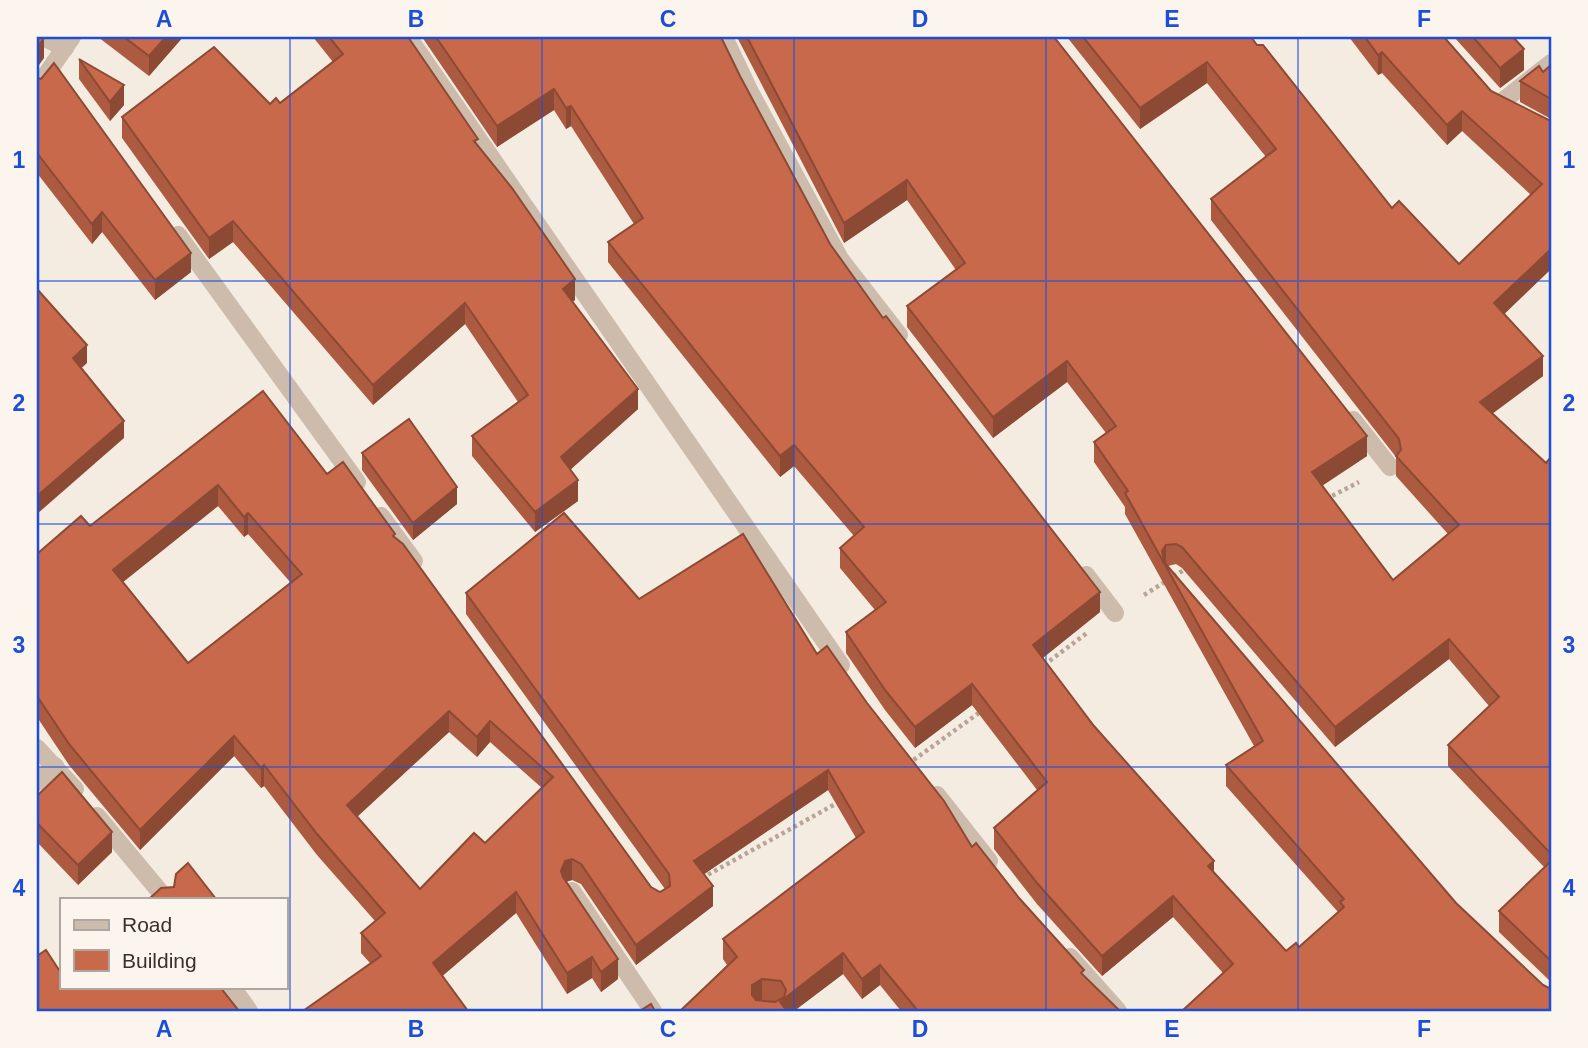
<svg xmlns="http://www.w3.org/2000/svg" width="1588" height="1048" font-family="Arial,sans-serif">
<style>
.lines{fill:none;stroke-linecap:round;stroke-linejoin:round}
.path{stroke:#b9a596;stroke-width:4.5;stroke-dasharray:3.5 3.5;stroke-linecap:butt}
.street{stroke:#cdbbac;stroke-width:18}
.wall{fill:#ac5a40;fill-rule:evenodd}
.shaded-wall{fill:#8c4a34}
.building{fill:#c8694b;stroke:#8c4a34;stroke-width:2;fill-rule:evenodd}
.grid{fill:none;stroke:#1d4ed8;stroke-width:2;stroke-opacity:0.55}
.neatline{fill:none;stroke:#1d4ed8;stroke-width:2.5}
.grid-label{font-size:23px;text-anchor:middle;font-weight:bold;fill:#1d4ed8}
</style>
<rect width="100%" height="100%" fill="#f4ebe1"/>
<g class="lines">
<g class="path">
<path d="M 1326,499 L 1359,482"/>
<path d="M 1144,595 L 1187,568"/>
<path d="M 1044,665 L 1087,633"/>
<path d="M 908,764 L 983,710"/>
<path d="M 702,878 L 839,802"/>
</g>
<g class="street">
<path d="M 43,37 L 65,48"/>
<path d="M 408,37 L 841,665"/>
<path d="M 724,37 L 750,92 L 840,259 L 899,335"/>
<path d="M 37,88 L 72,37"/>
<path d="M 1499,104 L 1551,63"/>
<path d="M 178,235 L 357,482"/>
<path d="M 1353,420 L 1390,467"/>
<path d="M 381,516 L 414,561"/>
<path d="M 1086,575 L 1115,613"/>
<path d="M 37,748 L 75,789"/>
<path d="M 37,782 L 55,766"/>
<path d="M 937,795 L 989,861"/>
<path d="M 97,816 L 166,899"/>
<path d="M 572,891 L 653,1011"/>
<path d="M 1070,957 L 1118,1011"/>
<path d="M 232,987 L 249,1011"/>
</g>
</g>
<g class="wall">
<path d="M 98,37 L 183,37 L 149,76 Z"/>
<path d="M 313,37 L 408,37 L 575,300 L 572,302 L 638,409 L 570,470 L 578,501 L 535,532 L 472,456 L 472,436 L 518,402 L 465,324 L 373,405 L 233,242 L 209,259 L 122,138 L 122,117 L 280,103 L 333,62 Z"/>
<path d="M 422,37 L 721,37 L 740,76 L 830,244 L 883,318 L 1100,612 L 1042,658 L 1094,726 L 1214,872 L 1286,951 L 1299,947 L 1338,912 L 1226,786 L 1226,765 L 1254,746 L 1125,514 L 1125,507 L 1094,462 L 1094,442 L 1106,433 L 1067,382 L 993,438 L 907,327 L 907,306 L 956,270 L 907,200 L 844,243 L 737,37 L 1054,37 L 1367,456 L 1322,486 L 1393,580 L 1448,534 L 1396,476 L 1396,457 L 1211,220 L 1211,199 L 1266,157 L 1207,83 L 1140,129 L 1067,37 L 1251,37 L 1392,208 L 1459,264 L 1531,195 L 1462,131 L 1447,145 L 1382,73 L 1378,75 L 1349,37 L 1444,37 L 1491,91 L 1551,121 L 1551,269 L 1504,314 L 1543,376 L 1492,413 L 1546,463 L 1551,457 L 1551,982 L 1499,932 L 1499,911 L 1545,868 L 1448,766 L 1448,745 L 1489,706 L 1449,659 L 1335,747 L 1182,568 L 1176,564 L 1168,566 L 1456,903 L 1551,1011 L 1223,973 L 1173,917 L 1102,976 L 1037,904 L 994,849 L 994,828 L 1037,790 L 972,705 L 915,748 L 885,710 L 846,653 L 846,632 L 875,610 L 840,568 L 840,548 L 854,536 L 794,466 L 780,477 L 608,262 L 608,242 L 634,224 L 571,126 L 566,129 L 554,110 L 497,147 Z"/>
<path d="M 1454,37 L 1513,37 L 1524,70 L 1500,88 Z"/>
<path d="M 79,59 L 124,105 L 110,121 L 79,79 Z"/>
<path d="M 1551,65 L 1551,119 L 1520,102 L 1520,81 L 1543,72 Z"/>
<path d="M 37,78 L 191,272 L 155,300 L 102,232 L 92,244 L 37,173 Z"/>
<path d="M 263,391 L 327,474 L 395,538 L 651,887 L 660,892 L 665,889 L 466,614 L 466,593 L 639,599 L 817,654 L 867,703 L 972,847 L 1019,898 L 1084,976 L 1120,1011 L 901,1011 L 880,985 L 862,999 L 843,974 L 794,1011 L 680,1011 L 727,965 L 723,959 L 723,939 L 856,838 L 828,790 L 704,874 L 713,906 L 636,965 L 581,884 L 572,880 L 566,882 L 618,979 L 601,992 L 592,978 L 567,994 L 516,913 L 442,976 L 370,963 L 361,953 L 361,933 L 375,921 L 317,855 L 264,786 L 261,788 L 234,756 L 140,850 L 69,765 L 37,717 L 37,554 L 90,526 ZM 218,506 L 244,537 L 248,534 L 291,583 L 188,663 L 123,582 ZM 449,732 L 477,757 L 490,742 L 542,788 L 485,843 L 420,889 L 357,817 Z"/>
<path d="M 362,453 L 457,504 L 413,540 L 362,470 Z"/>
<path d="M 37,796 L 112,852 L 78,885 L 37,842 Z"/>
</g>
<g class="shaded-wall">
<path d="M 166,37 L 183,37 L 149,76 L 149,56 Z"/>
<path d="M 44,38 L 44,58 L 37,68 L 37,48 Z"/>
<path d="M 1524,49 L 1524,70 L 1500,88 L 1500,68 Z"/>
<path d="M 1382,52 L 1382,73 L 1378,75 L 1378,55 Z"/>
<path d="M 1207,62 L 1207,83 L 1140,129 L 1140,108 Z"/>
<path d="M 124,85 L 124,105 L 110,121 L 110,102 Z"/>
<path d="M 554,89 L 554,110 L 497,147 L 497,126 Z"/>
<path d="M 571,106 L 571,126 L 566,129 L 566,108 Z"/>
<path d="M 1462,111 L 1462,131 L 1447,145 L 1447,125 Z"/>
<path d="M 907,180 L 907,200 L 844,243 L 844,223 Z"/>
<path d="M 102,212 L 102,232 L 92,244 L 92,224 Z"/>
<path d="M 233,221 L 233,242 L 209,259 L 209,238 Z"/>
<path d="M 1551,249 L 1551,269 L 1494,324 L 1494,303 Z"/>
<path d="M 191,253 L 191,272 L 155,300 L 155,280 Z"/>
<path d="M 575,279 L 575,300 L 563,309 L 563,289 Z"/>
<path d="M 465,303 L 465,324 L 373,405 L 373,385 Z"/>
<path d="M 87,345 L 87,363 L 73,376 L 73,358 Z"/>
<path d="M 1543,356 L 1543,376 L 1480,423 L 1480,402 Z"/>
<path d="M 1067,361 L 1067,382 L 993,438 L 993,417 Z"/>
<path d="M 638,389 L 638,409 L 561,478 L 561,457 Z"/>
<path d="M 124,421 L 124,438 L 37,514 L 37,496 Z"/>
<path d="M 1367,436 L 1367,456 L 1312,492 L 1312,472 Z"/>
<path d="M 794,445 L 794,466 L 780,477 L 780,456 Z"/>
<path d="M 578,480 L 578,501 L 535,532 L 535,512 Z"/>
<path d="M 218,485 L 218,506 L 113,590 L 113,570 Z"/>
<path d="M 457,487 L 457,504 L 413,540 L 413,523 Z"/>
<path d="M 248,513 L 248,534 L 244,537 L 244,517 Z"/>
<path d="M 1166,545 L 1166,567 L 1162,551 Z"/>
<path d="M 1100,592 L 1100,612 L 1033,666 L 1033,645 Z"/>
<path d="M 1449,639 L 1449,659 L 1335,747 L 1335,727 Z"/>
<path d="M 972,684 L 972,705 L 915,748 L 915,727 Z"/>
<path d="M 449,711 L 449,732 L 347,826 L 347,805 Z"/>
<path d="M 490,721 L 490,742 L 477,757 L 477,737 Z"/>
<path d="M 234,736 L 234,756 L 140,850 L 140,830 Z"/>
<path d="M 264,765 L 264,786 L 261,788 L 261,768 Z"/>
<path d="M 828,770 L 828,790 L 694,881 L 694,861 Z"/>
<path d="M 112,832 L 112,852 L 78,885 L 78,865 Z"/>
<path d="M 572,859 L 572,880 L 565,882 L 561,871 L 565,861 Z"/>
<path d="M 1214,861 L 1214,881 L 1208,866 Z"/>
<path d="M 713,886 L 713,906 L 636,965 L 636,945 Z"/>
<path d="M 516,892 L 516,913 L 433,984 L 433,963 Z"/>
<path d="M 1173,896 L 1173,917 L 1102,976 L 1102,956 Z"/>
<path d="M 843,953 L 843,974 L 794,1011 L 780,1011 L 780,1002 Z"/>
<path d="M 592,957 L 592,978 L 567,994 L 567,973 Z"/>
<path d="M 618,959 L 618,979 L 601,992 L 601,972 Z"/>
<path d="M 880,965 L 880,985 L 862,999 L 862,979 Z"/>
<path d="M 762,979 L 762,1000 L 752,1006 L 752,985 Z"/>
</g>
<g class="building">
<path d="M 37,37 L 41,37 L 44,38 L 37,48 Z"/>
<path d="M 124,37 L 166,37 L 149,56 Z"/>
<path d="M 329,37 L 408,37 L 478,139 L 474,141 L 512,188 L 575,279 L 563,289 L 638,389 L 561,457 L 578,480 L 535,512 L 472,436 L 528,395 L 465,303 L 373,385 L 233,221 L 209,238 L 122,117 L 214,47 L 270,104 L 276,98 L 280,103 L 343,54 Z"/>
<path d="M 436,37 L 721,37 L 740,76 L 830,244 L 883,318 L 886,316 L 1100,592 L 1033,645 L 1094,726 L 1214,861 L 1208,866 L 1286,951 L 1296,943 L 1299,947 L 1344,907 L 1340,902 L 1344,899 L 1226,765 L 1263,741 L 1125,493 L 1128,491 L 1094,442 L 1116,426 L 1067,361 L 993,417 L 907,306 L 965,263 L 907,180 L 844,223 L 747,37 L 1054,37 L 1367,436 L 1312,472 L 1393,580 L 1459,525 L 1396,456 L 1401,450 L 1399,439 L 1211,199 L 1276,149 L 1207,62 L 1140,108 L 1083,37 L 1251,37 L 1257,45 L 1263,45 L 1392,208 L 1399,201 L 1459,264 L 1542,184 L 1462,111 L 1447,125 L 1382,52 L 1378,55 L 1365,37 L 1444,37 L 1491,91 L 1551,121 L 1551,249 L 1494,303 L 1543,356 L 1480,402 L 1546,463 L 1551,457 L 1551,854 L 1448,745 L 1499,697 L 1449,639 L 1335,727 L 1182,547 L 1176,544 L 1166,545 L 1162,551 L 1164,562 L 1456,903 L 1543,985 L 1549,988 L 1551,987 L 1551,1011 L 1182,1011 L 1233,964 L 1173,896 L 1102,956 L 1037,883 L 994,828 L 1047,782 L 972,684 L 915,727 L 885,690 L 846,632 L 886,602 L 840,548 L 864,527 L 794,445 L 780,456 L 608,242 L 643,218 L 571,106 L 566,108 L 554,89 L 497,126 Z"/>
<path d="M 1473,37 L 1513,37 L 1524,49 L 1500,68 Z"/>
<path d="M 79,59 L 124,85 L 110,102 Z"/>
<path d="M 54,63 L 191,253 L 155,280 L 102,212 L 92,224 L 37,153 L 37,78 L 41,79 Z"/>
<path d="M 1551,65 L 1551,99 L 1520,81 L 1539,66 L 1543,72 Z"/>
<path d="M 37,289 L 87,345 L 73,358 L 124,421 L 37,496 Z"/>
<path d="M 263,391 L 327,474 L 343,462 L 395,534 L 393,536 L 403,544 L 651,887 L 660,892 L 670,886 L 669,874 L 466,593 L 564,513 L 639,599 L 743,534 L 817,654 L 827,646 L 867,703 L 944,801 L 972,847 L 976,843 L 1019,898 L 1084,970 L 1081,973 L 1120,1011 L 918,1011 L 880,965 L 862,979 L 843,953 L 780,1002 L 787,1011 L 680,1011 L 737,957 L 723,939 L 864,832 L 828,770 L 694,861 L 713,886 L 636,945 L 581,864 L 572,859 L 565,861 L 561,871 L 563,877 L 618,959 L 601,972 L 592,957 L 567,973 L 516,892 L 433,963 L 468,1011 L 303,1011 L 381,956 L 361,933 L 385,913 L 317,834 L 264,765 L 261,768 L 234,736 L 140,830 L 69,744 L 37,696 L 37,554 L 81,516 L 90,526 ZM 218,485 L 244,517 L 248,513 L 302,574 L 188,663 L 113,570 ZM 449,711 L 477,737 L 490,721 L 553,777 L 485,843 L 474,833 L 420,889 L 347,805 ZM 762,979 L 781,981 L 786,990 L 784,997 L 775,1002 L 756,1000 L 752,995 L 752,985 Z"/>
<path d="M 409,419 L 457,487 L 413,523 L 362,453 Z"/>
<path d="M 62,772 L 112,832 L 78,865 L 37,823 L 37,796 Z"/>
<path d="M 1551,861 L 1551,961 L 1499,911 Z"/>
<path d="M 188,863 L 216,899 L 149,899 L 161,888 L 174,887 L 176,874 Z"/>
<path d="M 46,950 L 61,973 L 61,987 L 220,987 L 239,1011 L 37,1011 L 37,956 Z"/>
<path d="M 651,1004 L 655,1011 L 640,1011 Z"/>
</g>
<path class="grid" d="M 290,37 L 290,1011M 542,37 L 542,1011M 794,37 L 794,1011M 1046,37 L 1046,1011M 1298,37 L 1298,1011M 37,281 L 1551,281M 37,524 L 1551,524M 37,767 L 1551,767"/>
<rect width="1588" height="1048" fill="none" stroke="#fbf5ee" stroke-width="77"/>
<rect x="60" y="898" width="228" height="91" fill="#fbf5ee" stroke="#aea6a0" stroke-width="2"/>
<rect x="74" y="920" width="35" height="10" fill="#cdbbac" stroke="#aea6a0" stroke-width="2"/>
<text x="122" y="932" font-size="21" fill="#3b302b">Road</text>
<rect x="74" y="950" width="35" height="21" fill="#c8694b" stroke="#aea6a0" stroke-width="2"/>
<text x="122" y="968" font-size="21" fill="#3b302b">Building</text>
<rect x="38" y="38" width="1512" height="972" class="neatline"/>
<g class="grid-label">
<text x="164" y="27">A</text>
<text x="416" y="27">B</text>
<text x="668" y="27">C</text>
<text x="920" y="27">D</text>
<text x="1172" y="27">E</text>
<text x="1424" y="27">F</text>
<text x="19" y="168">1</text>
<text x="1569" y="168">1</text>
<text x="19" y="411">2</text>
<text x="1569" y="411">2</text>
<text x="19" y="653">3</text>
<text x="1569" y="653">3</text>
<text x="19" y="896">4</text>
<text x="1569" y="896">4</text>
<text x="164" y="1037">A</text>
<text x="416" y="1037">B</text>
<text x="668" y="1037">C</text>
<text x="920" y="1037">D</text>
<text x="1172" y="1037">E</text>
<text x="1424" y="1037">F</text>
</g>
</svg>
